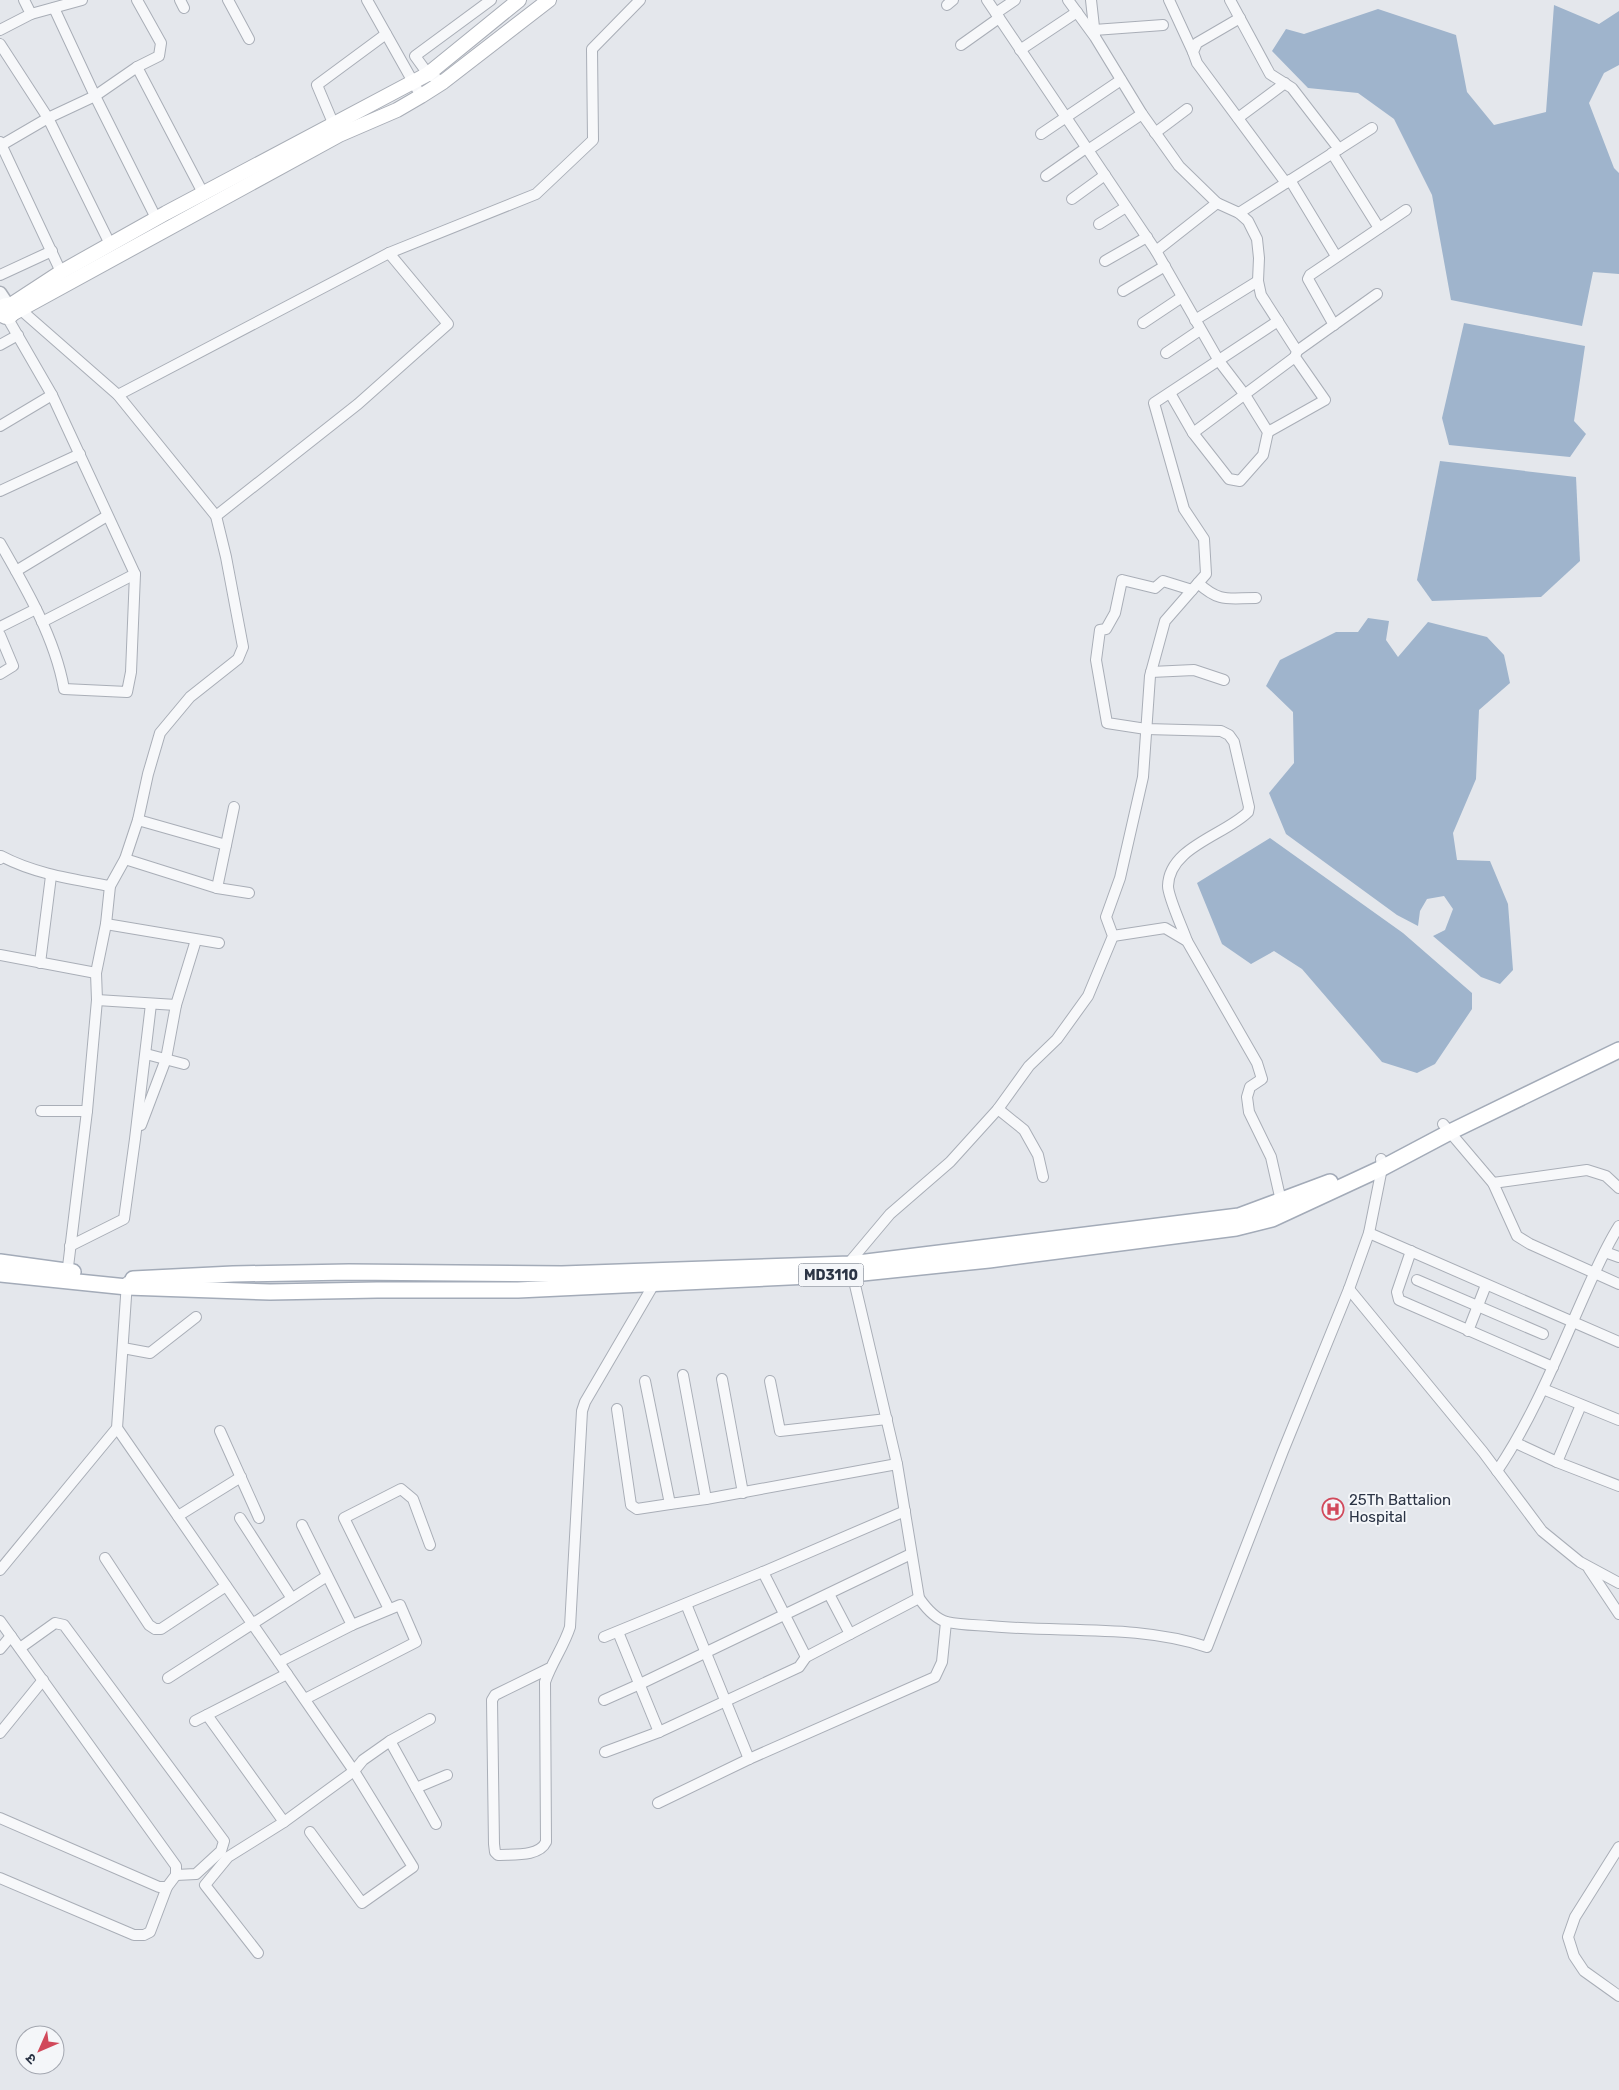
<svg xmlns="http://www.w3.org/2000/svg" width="1619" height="2090" font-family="Rubik,'Noto Sans Devanagari',sans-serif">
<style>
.water{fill:#9fb4cc}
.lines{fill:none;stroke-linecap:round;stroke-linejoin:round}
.minor-casing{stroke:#a9aeb7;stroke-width:12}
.tertiary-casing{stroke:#a9aeb7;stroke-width:15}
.secondary-casing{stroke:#a9aeb7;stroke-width:16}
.primary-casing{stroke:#a3abb8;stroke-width:18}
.minor{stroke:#f7f8fa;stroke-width:10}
.tertiary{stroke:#f7f8fa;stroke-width:12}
.secondary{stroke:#fff;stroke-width:14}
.primary{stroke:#fff;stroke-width:15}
.labels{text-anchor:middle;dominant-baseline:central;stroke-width:4;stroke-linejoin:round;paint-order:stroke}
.shield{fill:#f4f6f9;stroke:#676e7b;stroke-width:1}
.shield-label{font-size:14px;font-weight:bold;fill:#2b3445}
.poi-label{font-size:15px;fill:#2b3445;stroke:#f4f6f9;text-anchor:start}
</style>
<rect width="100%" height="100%" fill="#e4e7ec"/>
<g class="water">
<path d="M 1554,5 L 1599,24 L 1619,11 L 1619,65 L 1604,73 L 1589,103 L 1614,168 L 1619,173 L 1619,274 L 1593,272 L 1582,326 L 1451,300 L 1432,195 L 1394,119 L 1358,93 L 1308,88 L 1272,51 L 1286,29 L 1304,34 L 1378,9 L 1456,35 L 1467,92 L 1494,125 L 1546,112 Z"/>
<path d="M 1464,323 L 1585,346 L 1574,421 L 1586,434 L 1570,457 L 1449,445 L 1442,418 Z"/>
<path d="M 1440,461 L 1576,477 L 1580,561 L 1541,597 L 1432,601 L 1417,580 Z"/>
<path d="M 1368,618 L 1389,621 L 1386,640 L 1398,657 L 1428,622 L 1487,637 L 1504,655 L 1510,683 L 1479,710 L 1476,779 L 1453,833 L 1457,860 L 1490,861 L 1508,904 L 1513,970 L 1500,984 L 1481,977 L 1433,936 L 1445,930 L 1453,909 L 1444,896 L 1427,899 L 1420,911 L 1418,926 L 1397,915 L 1286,834 L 1269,793 L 1294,763 L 1293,712 L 1266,686 L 1280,660 L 1336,632 L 1358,632 Z"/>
<path d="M 1270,838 L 1403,933 L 1472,993 L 1472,1009 L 1435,1064 L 1417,1073 L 1382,1062 L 1302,969 L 1274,951 L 1251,964 L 1222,944 L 1197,883 Z"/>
</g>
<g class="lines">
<g class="minor-casing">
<g id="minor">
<path d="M 24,0 L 31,14"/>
<path d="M 180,0 L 184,8"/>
<path d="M 228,0 L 249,39"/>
<path d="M 367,0 L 421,96"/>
<path d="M 987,0 L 1156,251 L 1219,361 L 1245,395 L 1268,432 L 1263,455 L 1240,481 L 1229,479 L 1193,433 L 1170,393"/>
<path d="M 1068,0 L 1095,37 L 1142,114 L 1179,166 L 1217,203 L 1239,213 L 1248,221 L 1257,239 L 1259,258 L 1258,281 L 1261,295 L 1297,351 L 1295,357 L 1325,400 L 1268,432"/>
<path d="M 1091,0 L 1095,36"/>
<path d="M 1169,0 L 1193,52"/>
<path d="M 1230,0 L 1270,74 L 1292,88 L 1339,149"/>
<path d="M 947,5 L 953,0"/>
<path d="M 54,8 L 95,96 L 156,218"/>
<path d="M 996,13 L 1015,0"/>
<path d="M 1240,18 L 1197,43 L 1193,52 L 1197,63 L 1286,183"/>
<path d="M 0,30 L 31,14 L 82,0"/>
<path d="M 1094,30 L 1163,25"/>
<path d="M 0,44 L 48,118 L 110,244"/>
<path d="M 961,45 L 999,18"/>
<path d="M 1020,50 L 1077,12"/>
<path d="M 137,67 L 203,193"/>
<path d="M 443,82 L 428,74 L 415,56 L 491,0"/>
<path d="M 1238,118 L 1285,83"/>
<path d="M 336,130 L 317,85 L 386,34"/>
<path d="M 1155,133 L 1187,109"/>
<path d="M 1041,134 L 1121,80"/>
<path d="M 0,142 L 61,272"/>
<path d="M 0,146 L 48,118 L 95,96 L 137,67 L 159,56 L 161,43 L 137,0"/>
<path d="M 1088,150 L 1142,114"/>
<path d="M 1332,153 L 1379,228"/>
<path d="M 1046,176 L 1086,148"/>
<path d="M 1290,180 L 1336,256"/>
<path d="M 1072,199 L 1105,175"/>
<path d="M 1239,213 L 1372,128"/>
<path d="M 1099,224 L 1126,207"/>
<path d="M 1156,251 L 1217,203"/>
<path d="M 1105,261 L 1147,237"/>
<path d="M 0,275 L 52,251"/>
<path d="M 1123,291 L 1165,266"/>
<path d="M 21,310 L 118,395 L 216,516 L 226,557 L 243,647 L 238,659 L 190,697 L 160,733 L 148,774 L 138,820"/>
<path d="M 1195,320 L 1258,281"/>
<path d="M 1143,323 L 1182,297"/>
<path d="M 1334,325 L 1308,279 L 1310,275 L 1406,210"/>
<path d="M 0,345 L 18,335"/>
<path d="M 1297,351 L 1377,294"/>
<path d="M 1166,353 L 1200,330"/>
<path d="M 118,395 L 389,253 L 536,194 L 593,140 L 592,49 L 640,0"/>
<path d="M 0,426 L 52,395"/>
<path d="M 1193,433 L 1295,357"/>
<path d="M 0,491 L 80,454"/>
<path d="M 216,516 L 358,404 L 448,324 L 389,253"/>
<path d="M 0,543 C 26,588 55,638 64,689 L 127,692 L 131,672 L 135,574 L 52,395 L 7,317"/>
<path d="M 16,571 L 107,516"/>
<path d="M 1198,583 C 1220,603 1228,598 1256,598"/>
<path d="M 42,622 L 135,574"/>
<path d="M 0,627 L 36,609"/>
<path d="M 0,635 L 13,666 L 0,674"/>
<path d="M 1151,672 L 1194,670 L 1224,680"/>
<path d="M 0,859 L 1,856 C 35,874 72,879 110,886"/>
<path d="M 125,859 L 217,888 L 249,893"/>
<path d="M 217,888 L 234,807"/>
<path d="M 106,924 L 219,943"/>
<path d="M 1113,936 L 1165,928 L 1187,941 L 1257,1063 L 1262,1079 L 1250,1087 L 1247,1097 L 1249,1112 L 1271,1157 L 1281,1201"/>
<path d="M 1187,941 C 1183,929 1168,897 1168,886 C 1169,847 1225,835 1248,812 L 1249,807 L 1234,742 L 1229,735 L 1221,731 L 1146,729 L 1107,723 L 1096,660 L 1100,630 L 1106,629 L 1115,613 L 1122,580 L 1155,588 L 1163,581 L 1192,590"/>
<path d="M 0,955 L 96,973"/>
<path d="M 40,963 L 51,876"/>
<path d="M 97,1000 L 176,1005"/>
<path d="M 146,1054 L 184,1064"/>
<path d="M 998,1109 L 1024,1130 L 1038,1155 L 1043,1177"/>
<path d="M 41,1111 L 87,1111"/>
<path d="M 1443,1124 L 1493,1183 L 1517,1236 L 1530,1244 L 1619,1284"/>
<path d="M 141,1125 L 166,1059 L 176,1005 L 196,940"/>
<path d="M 1493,1183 L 1587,1170 L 1606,1176 L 1619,1188"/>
<path d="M 1369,1233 L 1619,1342"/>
<path d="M 70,1246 L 124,1219 L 135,1139 L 151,1004"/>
<path d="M 1411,1251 L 1397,1292 L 1399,1300 L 1553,1367"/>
<path d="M 1605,1252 L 1619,1257"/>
<path d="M 848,1264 L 890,1214 L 950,1162 L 998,1109 L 1029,1066 L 1057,1039 L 1088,996 L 1113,936 L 1106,917 L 1120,878 L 1143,777 L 1150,676 L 1165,621 L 1206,574 L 1204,539 L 1184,509 L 1154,403 L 1278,321"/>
<path d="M 851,1268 L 897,1464 L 919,1598 C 926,1608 935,1619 947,1622 C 960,1625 975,1625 989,1626 C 1061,1633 1138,1624 1207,1647 L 1283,1451 L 1349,1289 L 1369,1233 L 1382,1168 L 1381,1159"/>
<path d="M 67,1275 L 87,1111 L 97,1000 L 96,973 L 106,924 L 110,886 L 125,859 L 138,820 L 226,845"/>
<path d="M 1417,1280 L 1543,1334"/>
<path d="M 1349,1289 L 1483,1452 L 1542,1531 L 1580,1562 L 1619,1583"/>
<path d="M 1468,1331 L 1486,1285"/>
<path d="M 123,1348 L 150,1353 L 196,1317"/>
<path d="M 683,1375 L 706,1499 L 897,1464"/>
<path d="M 722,1379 L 743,1493"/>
<path d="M 645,1381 L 670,1504 L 706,1499"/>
<path d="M 770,1381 L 780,1431 L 887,1419"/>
<path d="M 1543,1389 L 1619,1420"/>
<path d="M 617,1409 L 631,1505 L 637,1509 L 670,1504"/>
<path d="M 117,1428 L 354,1771 L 413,1867 L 362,1903 L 310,1832"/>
<path d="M 220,1431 L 259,1518"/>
<path d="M 1516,1443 L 1557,1462 L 1619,1486"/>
<path d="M 1557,1462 L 1581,1405"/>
<path d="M 1497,1471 C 1530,1422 1553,1367 1577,1312 C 1590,1283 1602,1253 1619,1226"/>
<path d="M 178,1516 L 241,1477"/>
<path d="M 240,1518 L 291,1597"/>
<path d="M 302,1525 L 352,1625"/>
<path d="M 105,1558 L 149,1625 L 155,1629 L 161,1629 L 226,1586"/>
<path d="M 1589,1569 L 1619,1614"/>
<path d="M 0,1570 L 117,1428 L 127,1282"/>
<path d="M 763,1572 L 806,1657"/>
<path d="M 829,1594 L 850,1634"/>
<path d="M 686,1604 L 749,1759"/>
<path d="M 389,1609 L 344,1518 L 401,1489 L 413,1499 L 430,1545"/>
<path d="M 0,1621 L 176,1866 L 176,1875 L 167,1887 L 150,1932 L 144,1935 L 134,1935 L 0,1878"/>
<path d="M 618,1632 L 659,1732"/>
<path d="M 604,1637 L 763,1572 L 905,1511"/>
<path d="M 20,1648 L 55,1623 L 64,1625 L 224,1841 L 221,1851 L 196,1874 L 176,1875"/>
<path d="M 0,1649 L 11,1636"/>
<path d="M 279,1662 L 352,1625 L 400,1605 L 416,1642 L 305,1699"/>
<path d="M 550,1668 L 495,1695 L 492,1700 L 494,1844 L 495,1852 L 498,1855 C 513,1854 539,1857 546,1842 L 545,1682 C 552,1662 564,1646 570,1627 L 582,1411 L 585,1402 L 654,1284"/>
<path d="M 168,1678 L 327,1576"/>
<path d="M 604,1700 L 640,1684 L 911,1554"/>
<path d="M 207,1715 L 284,1822"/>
<path d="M 195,1721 L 287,1674"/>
<path d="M 0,1733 L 43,1680"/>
<path d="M 390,1741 L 436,1824"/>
<path d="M 605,1752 L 659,1732 L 799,1667 L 806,1657 L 919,1598"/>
<path d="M 416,1788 L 447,1775"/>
<path d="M 658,1803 L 749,1759 L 935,1677 L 942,1662 L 946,1622"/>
<path d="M 0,1818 L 159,1887 L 167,1887"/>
<path d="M 1619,1847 L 1575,1917 L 1568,1937 L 1574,1956 L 1584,1971 L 1619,1996"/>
<path d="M 258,1953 L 205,1885 L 228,1857 L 284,1822 L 354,1771 L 363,1760 L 390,1741 L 430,1719"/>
</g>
</g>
<g class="tertiary-casing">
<path id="tertiary" d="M 0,293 L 8,305"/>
</g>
<g class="secondary-casing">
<g id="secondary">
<circle cx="7" cy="311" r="6"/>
<path d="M 9,306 L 61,272 L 166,213 L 428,74 L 519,0"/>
<path d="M 12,314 L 339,135 L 397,110 L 421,96 L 443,82 L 549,0"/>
</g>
</g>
<g class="primary-casing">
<g id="primary">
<path d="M 0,1262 L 73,1272"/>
<path d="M 0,1274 L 127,1287 L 270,1292 L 377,1290 L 518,1290 L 853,1274 L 989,1260 L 1236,1228 L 1272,1219 L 1382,1168 L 1450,1132 L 1619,1050"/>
<path d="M 133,1279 L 233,1274 L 349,1272 L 562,1274 L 850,1264 L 1239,1216 L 1330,1182"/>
</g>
</g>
<use href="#minor" class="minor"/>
<use href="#tertiary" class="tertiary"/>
<use href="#secondary" class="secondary"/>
<use href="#primary" class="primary"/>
</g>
<defs>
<g id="hospital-ring" transform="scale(1.125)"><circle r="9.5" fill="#f4f6f9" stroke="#d1495b" stroke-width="1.5"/><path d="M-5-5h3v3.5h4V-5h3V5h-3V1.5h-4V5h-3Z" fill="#d1495b"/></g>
</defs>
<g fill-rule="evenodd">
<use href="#hospital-ring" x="1333" y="1509"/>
</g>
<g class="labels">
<rect class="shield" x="798.5" y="1263.5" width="65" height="23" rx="4"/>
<g class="shield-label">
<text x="831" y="1275">MD3110</text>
</g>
<g class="poi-label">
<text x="1349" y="1500">25Th Battalion<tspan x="1349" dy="17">Hospital</tspan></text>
</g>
</g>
<g transform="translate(40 2050) rotate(225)"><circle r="24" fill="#f4f6f9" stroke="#a4a8b1"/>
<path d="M0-4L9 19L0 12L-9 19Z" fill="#d1495b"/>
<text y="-8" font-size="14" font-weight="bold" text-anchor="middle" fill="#2b3445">उ</text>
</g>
</svg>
